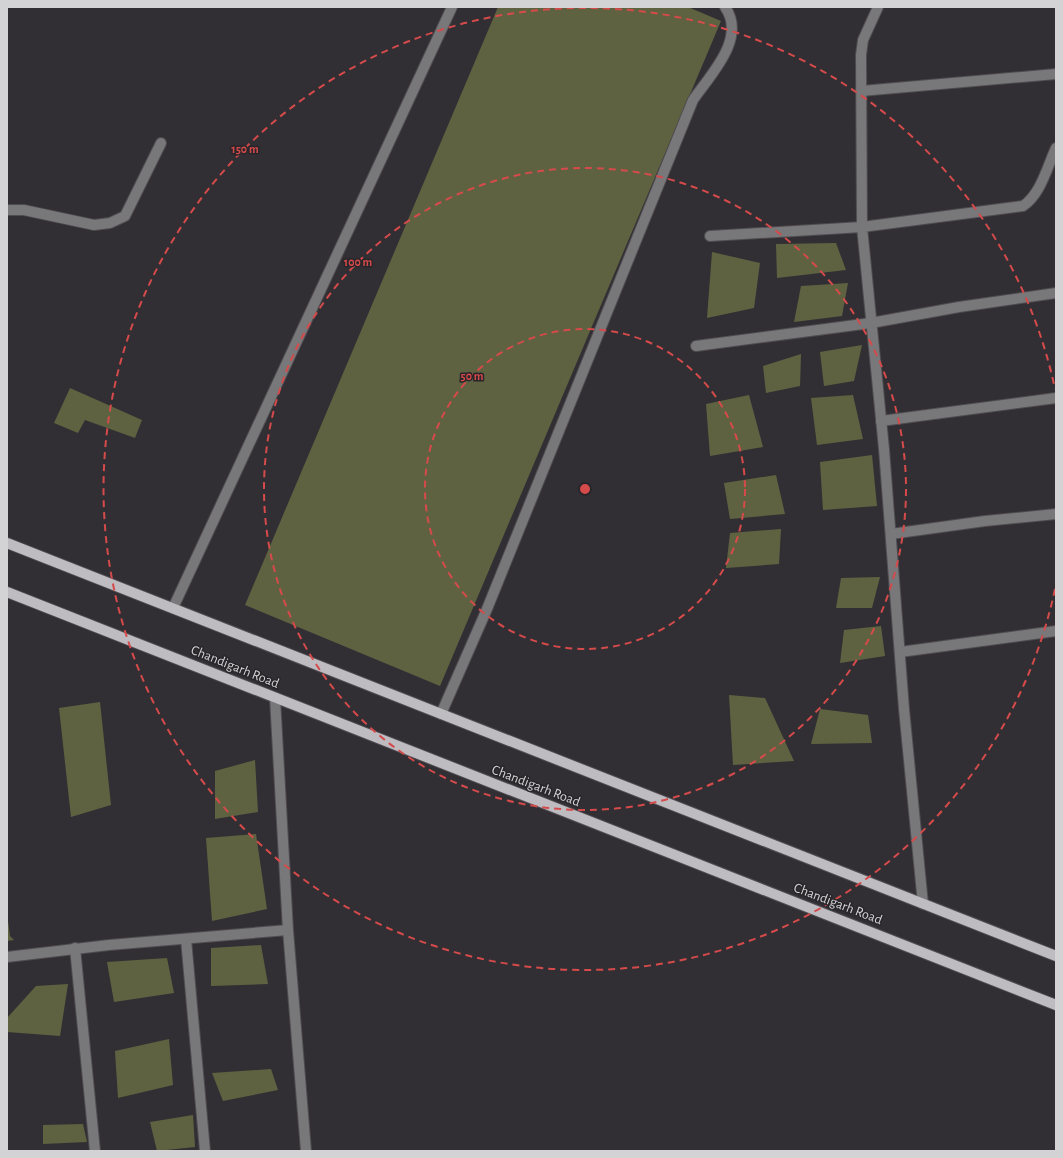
<svg xmlns="http://www.w3.org/2000/svg" width="1063" height="1158" font-family="'Alegreya Sans',sans-serif">
<style>
.building{fill:#5f6240}
.lines{fill:none;stroke-linecap:round;stroke-linejoin:round}
.minor-casing{stroke:#4f4c51;stroke-width:12}
.major-casing{stroke:#4f4c51;stroke-width:12}
.minor{stroke:#787779;stroke-width:10}
.major{stroke:#bfbcc1;stroke-width:10}
.ring{fill:none;stroke:#d54a4a;stroke-width:2;stroke-dasharray:7 5}
.labels{text-anchor:middle;dominant-baseline:central;stroke-width:3;stroke-linejoin:round;paint-order:stroke}
.street-label{font-size:14px;fill:#d3d2d4;stroke:#28262a}
.centre{fill:#d54a4a;stroke:#28262a;stroke-width:2}
.ring-label{font-size:12px;text-anchor:middle;font-weight:bold;fill:#d54a4a;stroke:#28262a;stroke-width:3;stroke-linejoin:round;paint-order:stroke}
</style>
<rect width="100%" height="100%" fill="#322f34"/>
<g class="building">
<path d="M 498,7 L 688,7 L 721,21 L 440,686 L 245,605 Z"/>
<path d="M 836,243 L 846,270 L 777,278 L 776,244 Z"/>
<path d="M 712,252 L 760,263 L 754,308 L 707,318 Z"/>
<path d="M 848,283 L 842,316 L 794,322 L 801,286 Z"/>
<path d="M 862,345 L 854,381 L 824,386 L 820,352 Z"/>
<path d="M 801,354 L 800,386 L 766,393 L 763,366 Z"/>
<path d="M 70,388 L 142,420 L 135,438 L 85,420 L 78,433 L 54,423 Z"/>
<path d="M 749,395 L 763,447 L 710,456 L 706,404 Z"/>
<path d="M 853,395 L 863,439 L 817,445 L 811,398 Z"/>
<path d="M 872,455 L 877,506 L 823,510 L 820,462 Z"/>
<path d="M 776,475 L 785,514 L 730,519 L 724,483 Z"/>
<path d="M 781,529 L 779,564 L 726,568 L 730,533 Z"/>
<path d="M 880,577 L 872,608 L 836,608 L 841,578 Z"/>
<path d="M 881,626 L 885,656 L 840,663 L 844,630 Z"/>
<path d="M 729,695 L 765,698 L 794,761 L 733,765 Z"/>
<path d="M 100,702 L 111,805 L 71,817 L 59,708 Z"/>
<path d="M 820,709 L 868,715 L 872,743 L 811,744 Z"/>
<path d="M 255,760 L 258,812 L 215,819 L 215,771 Z"/>
<path d="M 256,834 L 267,909 L 212,921 L 206,838 Z"/>
<path d="M 7,913 L 10,936 L 14,940 L 7,941 Z"/>
<path d="M 261,945 L 268,984 L 211,986 L 211,948 Z"/>
<path d="M 167,958 L 174,993 L 114,1002 L 107,962 Z"/>
<path d="M 68,984 L 60,1036 L 7,1032 L 7,1018 L 36,986 Z"/>
<path d="M 169,1039 L 173,1085 L 118,1098 L 115,1051 Z"/>
<path d="M 271,1069 L 278,1090 L 223,1101 L 212,1073 Z"/>
<path d="M 193,1115 L 195,1147 L 157,1151 L 150,1122 Z"/>
<path d="M 83,1124 L 87,1142 L 43,1144 L 43,1125 Z"/>
</g>
<g class="lines">
<g class="minor-casing">
<g id="minor">
<path d="M 878,7 L 863,40 L 861,55 L 862,227 L 884,449 L 904,709 L 923,904"/>
<path d="M 861,91 L 1056,74"/>
<path d="M 7,210 L 24,210 L 94,225 L 110,223 L 125,216 L 161,143"/>
<path d="M 710,236 L 862,227 L 1023,206 C 1041,194 1047,167 1056,148"/>
<path d="M 696,346 L 871,323 L 959,307 L 1056,293"/>
<path d="M 881,421 L 1056,398"/>
<path d="M 891,534 L 985,521 L 1056,514"/>
<path d="M 173,608 L 452,7"/>
<path d="M 900,652 L 1056,631"/>
<path d="M 275,698 L 288,930 L 306,1151"/>
<path d="M 441,714 L 487,609 L 693,100 C 711,74 747,38 725,7"/>
<path d="M 186,939 L 205,1151"/>
<path d="M 75,948 L 95,1151"/>
<path d="M 7,957 L 109,945 L 288,930"/>
</g>
</g>
<g class="major-casing">
<g id="major">
<path d="M 7,543 L 1056,956"/>
<path d="M 7,592 L 1056,1005"/>
</g>
</g>
<use href="#minor" class="minor"/>
<use href="#major" class="major"/>
</g>
<g class="ring">
<circle cx="585" cy="489" r="160"/>
<circle cx="585" cy="489" r="321"/>
<path d="M1055 589A481 481 0 1 1 1055 389"/>
</g>
<g class="labels">
<g class="street-label">
<text transform="translate(235 667) rotate(22)">Chandigarh Road</text>
<text transform="translate(536 786) rotate(21)">Chandigarh Road</text>
<text transform="translate(838 904) rotate(21)">Chandigarh Road</text>
</g>
</g>
<circle cx="585" cy="489" r="6" class="centre"/>
<g class="ring-label">
<text x="245" y="153">150 m</text>
<text x="358" y="266">100 m</text>
<text x="472" y="380">50 m</text>
</g>
<rect width="1063" height="1158" fill="none" stroke="#d3d2d4" stroke-width="16"/>
</svg>
